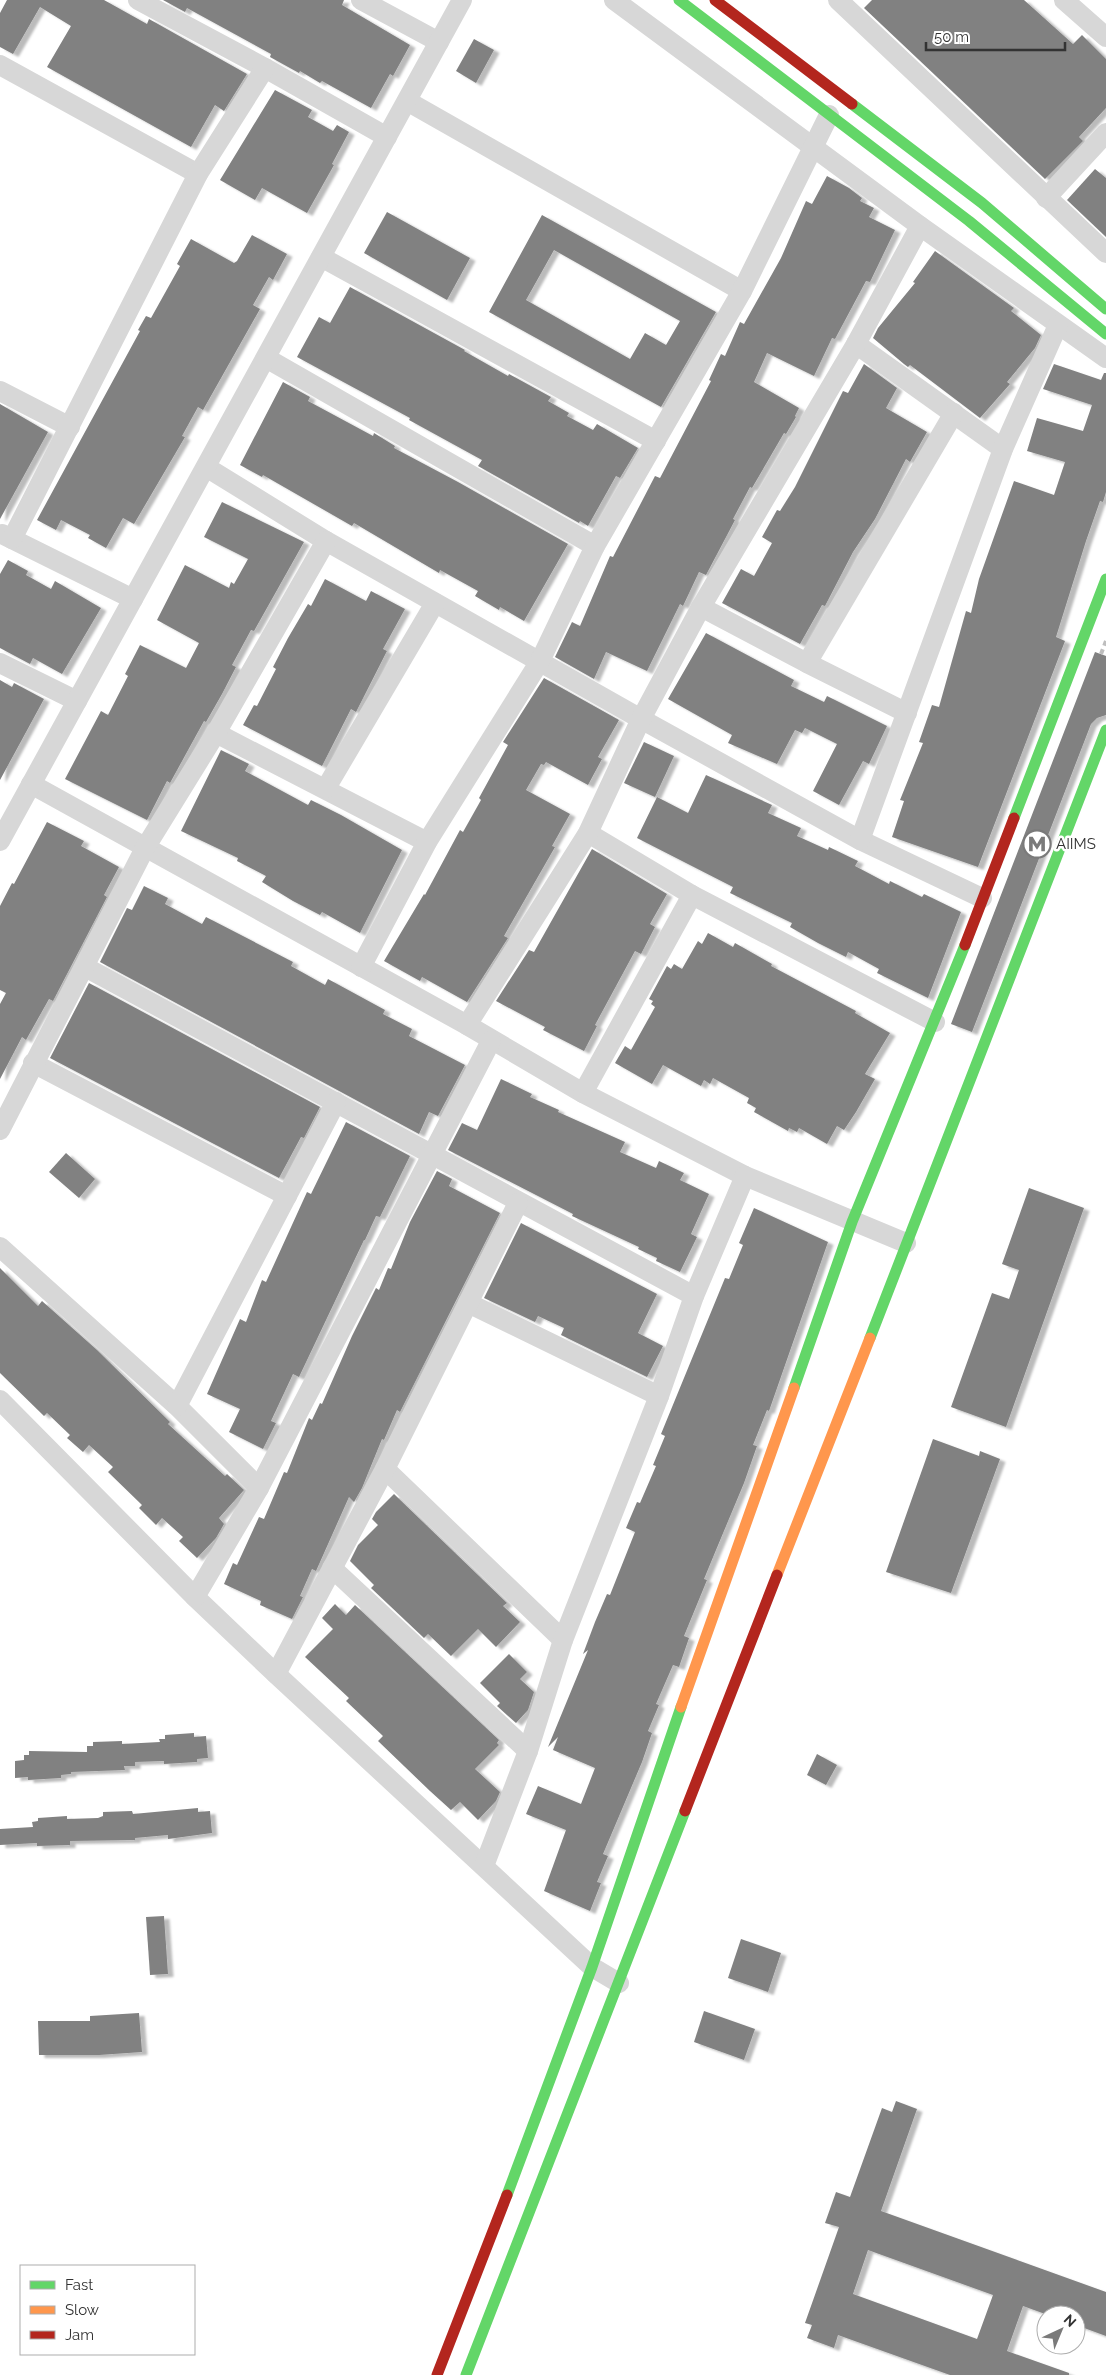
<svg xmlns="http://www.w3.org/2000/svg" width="1106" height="2375" font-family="Raleway,sans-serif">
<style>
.building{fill:#818181;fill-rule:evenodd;filter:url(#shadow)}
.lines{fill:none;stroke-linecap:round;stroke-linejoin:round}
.street{stroke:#d7d7d7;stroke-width:20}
.fast{stroke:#63d668;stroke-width:11}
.slow{stroke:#ff974d;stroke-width:11}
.jam{stroke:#b3261e;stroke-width:11}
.rail{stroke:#bebebe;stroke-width:4;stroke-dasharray:5 4;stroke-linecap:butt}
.labels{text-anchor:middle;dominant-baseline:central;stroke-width:5;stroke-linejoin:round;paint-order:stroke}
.poi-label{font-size:15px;fill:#333;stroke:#fff;text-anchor:start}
</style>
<defs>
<filter id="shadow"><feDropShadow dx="5.5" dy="3" stdDeviation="1" flood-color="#0004"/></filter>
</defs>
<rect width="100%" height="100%" fill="#fff"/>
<g class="building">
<path d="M 7,0 L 104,0 L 147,24 L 149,19 L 247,74 L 224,111 L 215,105 L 191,147 L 47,67 L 71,26 L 40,7 L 13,54 L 0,47 L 0,13 Z"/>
<path d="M 163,0 L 344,0 L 342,5 L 410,45 L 393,76 L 390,74 L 371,108 L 322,81 L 320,83 L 300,71 L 299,73 L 270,57 L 271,54 L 187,8 L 185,12 Z"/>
<path d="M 872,0 L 1024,0 L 1073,44 L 1082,35 L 1106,59 L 1106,108 L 1079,137 L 1083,141 L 1045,179 L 864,8 Z"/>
<path d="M 474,39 L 494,50 L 476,83 L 456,71 Z"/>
<path d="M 275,90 L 312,110 L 308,117 L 333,131 L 337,125 L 349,132 L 332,164 L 334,165 L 307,213 L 262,188 L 255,200 L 220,180 Z"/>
<path d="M 1095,169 L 1106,178 L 1106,237 L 1067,200 Z"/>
<path d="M 827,176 L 849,188 L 862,198 L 860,201 L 874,208 L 869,217 L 895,230 L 870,282 L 866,281 L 835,339 L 832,338 L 814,376 L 767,353 L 754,382 L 799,408 L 795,416 L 796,417 L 786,434 L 784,433 L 752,488 L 750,487 L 733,519 L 735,520 L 706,575 L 699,572 L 683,606 L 680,604 L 647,671 L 606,652 L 594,679 L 555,657 L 572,622 L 580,626 L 610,556 L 613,557 L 655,476 L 660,478 L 711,381 L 709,380 L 721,354 L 725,356 L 740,322 L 744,324 L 781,258 L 806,201 L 812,204 Z"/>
<path d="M 387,212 L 470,258 L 447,300 L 364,253 Z"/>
<path d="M 542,215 L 716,312 L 661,407 L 489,312 ZM 554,250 L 680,321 L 666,345 L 645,333 L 630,359 L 526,300 Z"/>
<path d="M 252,235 L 287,254 L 273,280 L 269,277 L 253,305 L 260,309 L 203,410 L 198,407 L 182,436 L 185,437 L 134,524 L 123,518 L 106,548 L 88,538 L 90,535 L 61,520 L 56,530 L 37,520 L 140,331 L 138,330 L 146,316 L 151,318 L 180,266 L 177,264 L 191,239 L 234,263 L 237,261 Z"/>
<path d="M 935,251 L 1014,308 L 1011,311 L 1041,335 L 1035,348 L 1007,382 L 1010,384 L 980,418 L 910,365 L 908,367 L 904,364 L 873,338 L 878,328 L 915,283 L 913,282 Z"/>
<path d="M 350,287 L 465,350 L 464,351 L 508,376 L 509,374 L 551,397 L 548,401 L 569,413 L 567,416 L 593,430 L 597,424 L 638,448 L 620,478 L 616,476 L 588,526 L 580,521 L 579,523 L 478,466 L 482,460 L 409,420 L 410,418 L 297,357 L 319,317 L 330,323 Z"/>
<path d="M 864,364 L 897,388 L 886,408 L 927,432 L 910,462 L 906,459 L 875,519 L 853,552 L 825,606 L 822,605 L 800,644 L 722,603 L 741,569 L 754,576 L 772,543 L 762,537 L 777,510 L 780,511 L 795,487 L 843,391 L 848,393 Z"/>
<path d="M 1054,364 L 1101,380 L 1104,373 L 1106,373 L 1106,492 L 1103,502 L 1100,501 L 1086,541 L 1056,637 L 1065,641 L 978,867 L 892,837 L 904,801 L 900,800 L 923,743 L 919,742 L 932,705 L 939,707 L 966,611 L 971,613 L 979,579 L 1014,481 L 1054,495 L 1065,462 L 1027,451 L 1037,418 L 1083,431 L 1092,405 L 1043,389 Z"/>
<path d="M 283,382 L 310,397 L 308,401 L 373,436 L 374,433 L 395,446 L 394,448 L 458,482 L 568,544 L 524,621 L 500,607 L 499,610 L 475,596 L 478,591 L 440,570 L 439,573 L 354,523 L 352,526 L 263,475 L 262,477 L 240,465 Z"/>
<path d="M 0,404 L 48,432 L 0,519 Z"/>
<path d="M 222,502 L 304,542 L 254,631 L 251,630 L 232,665 L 236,667 L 222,694 L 206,722 L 204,721 L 170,783 L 167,781 L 147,820 L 65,779 L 101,711 L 108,715 L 128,676 L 125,674 L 140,645 L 186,668 L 199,643 L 157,620 L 185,565 L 229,588 L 231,582 L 234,584 L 248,559 L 204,537 Z"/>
<path d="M 8,560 L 28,571 L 26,575 L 51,589 L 55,581 L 101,608 L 62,674 L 33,658 L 30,664 L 0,648 L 0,574 Z"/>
<path d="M 325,579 L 366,601 L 371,591 L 405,609 L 383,649 L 387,651 L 356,712 L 351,709 L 322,766 L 243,725 L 254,705 L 257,706 L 276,669 L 273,667 L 288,638 L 308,604 L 311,606 Z"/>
<path d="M 706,633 L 794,680 L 791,686 L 824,702 L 827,696 L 887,726 L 869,764 L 863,761 L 839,805 L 813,791 L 837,744 L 805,728 L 802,733 L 795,730 L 777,764 L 728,743 L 732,735 L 668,699 Z"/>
<path d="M 1095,652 L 1106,656 L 1106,715 L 1097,718 L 1091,724 L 972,1032 L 951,1024 Z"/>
<path d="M 544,678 L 619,720 L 598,757 L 602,759 L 588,785 L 546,762 L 544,765 L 541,764 L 526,790 L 570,814 L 552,846 L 555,847 L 504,936 L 508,938 L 467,1002 L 422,977 L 420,981 L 384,961 L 424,894 L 425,895 L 460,830 L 463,832 L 481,800 L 479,798 L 508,745 L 503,742 Z"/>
<path d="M 0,680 L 12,687 L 14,683 L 44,699 L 0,780 Z"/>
<path d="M 644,742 L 674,756 L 655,797 L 624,783 Z"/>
<path d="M 221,750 L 249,764 L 245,771 L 308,805 L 311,800 L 341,815 L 402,850 L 360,933 L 322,912 L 320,915 L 293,901 L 262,882 L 266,876 L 237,861 L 238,858 L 181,831 Z"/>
<path d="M 706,775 L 772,805 L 768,813 L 801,828 L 797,836 L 828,850 L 829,847 L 858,861 L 855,866 L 889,884 L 890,881 L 922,897 L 924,894 L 961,912 L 928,998 L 877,973 L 879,969 L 848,952 L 846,957 L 818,943 L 790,927 L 792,923 L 730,893 L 733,887 L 637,838 L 657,797 L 688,813 Z"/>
<path d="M 47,822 L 84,841 L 81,846 L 119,867 L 104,895 L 107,897 L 53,1001 L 49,999 L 26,1040 L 22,1037 L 0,1079 L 0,1004 L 6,993 L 0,990 L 0,906 L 12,883 L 14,884 Z"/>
<path d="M 592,849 L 667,894 L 650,924 L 655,927 L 641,954 L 635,951 L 595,1025 L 597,1026 L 584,1051 L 543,1030 L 545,1027 L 496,1001 L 529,950 L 534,952 Z"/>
<path d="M 144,886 L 168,898 L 165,904 L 202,924 L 206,917 L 293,962 L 291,966 L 325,985 L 328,979 L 385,1010 L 383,1014 L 412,1029 L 409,1036 L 465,1065 L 438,1116 L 429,1112 L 419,1134 L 100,962 L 127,908 L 132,910 Z"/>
<path d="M 708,933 L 733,947 L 735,943 L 772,964 L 771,966 L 856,1011 L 855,1013 L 890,1033 L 865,1074 L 875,1079 L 856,1112 L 844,1130 L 837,1126 L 827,1144 L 799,1128 L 797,1132 L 789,1128 L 788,1131 L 754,1112 L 756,1108 L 747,1103 L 749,1098 L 713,1078 L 710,1084 L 704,1080 L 701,1086 L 663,1065 L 652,1084 L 615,1063 L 625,1046 L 631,1050 L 655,1007 L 651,1004 L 653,1001 L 649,999 L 667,966 L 671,969 L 674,964 L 682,969 L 698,941 L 702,944 Z"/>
<path d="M 89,983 L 320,1107 L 304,1138 L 301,1137 L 279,1178 L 50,1058 Z"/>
<path d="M 501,1079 L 532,1094 L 530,1097 L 559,1110 L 558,1112 L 625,1142 L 620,1152 L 656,1168 L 659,1161 L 684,1173 L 680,1180 L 709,1194 L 691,1234 L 697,1237 L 680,1272 L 656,1261 L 657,1258 L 638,1249 L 639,1247 L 572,1216 L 573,1214 L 448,1150 L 462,1123 L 477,1130 Z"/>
<path d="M 346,1122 L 410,1156 L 380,1217 L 376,1216 L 365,1240 L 364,1240 L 299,1377 L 293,1374 L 271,1421 L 276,1423 L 263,1449 L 229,1432 L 240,1409 L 207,1394 L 240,1319 L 246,1322 L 262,1280 L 266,1282 L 307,1192 L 311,1194 Z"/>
<path d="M 66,1153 L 95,1179 L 79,1198 L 49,1172 Z"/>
<path d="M 437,1171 L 452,1179 L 449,1186 L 500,1213 L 400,1412 L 397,1410 L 384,1440 L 382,1439 L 362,1488 L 354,1502 L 349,1497 L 316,1571 L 312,1569 L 300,1596 L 303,1597 L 292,1619 L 260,1605 L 261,1601 L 224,1584 L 233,1563 L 237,1565 L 259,1517 L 264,1519 L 284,1472 L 287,1473 L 309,1418 L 312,1420 L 320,1403 L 322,1404 L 352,1336 L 376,1288 L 379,1290 L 388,1268 L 391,1269 L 410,1222 Z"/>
<path d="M 1029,1188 L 1084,1208 L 1006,1427 L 951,1407 L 992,1293 L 1009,1299 L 1019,1270 L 1002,1264 Z"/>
<path d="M 754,1208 L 828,1242 L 769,1411 L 767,1410 L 753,1445 L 757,1446 L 744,1483 L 716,1550 L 704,1579 L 707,1580 L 684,1636 L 689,1638 L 679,1667 L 673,1665 L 656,1704 L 659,1705 L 648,1731 L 652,1733 L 642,1762 L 603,1854 L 608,1856 L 597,1882 L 601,1883 L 590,1911 L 544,1891 L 566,1830 L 526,1814 L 538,1786 L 581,1804 L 595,1768 L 553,1750 L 558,1737 L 548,1747 L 588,1650 L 583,1654 L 595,1622 L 607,1594 L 610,1595 L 635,1532 L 626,1528 L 637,1502 L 640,1503 L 656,1466 L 653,1465 L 665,1436 L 661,1434 L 725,1278 L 729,1279 L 743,1245 L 739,1243 Z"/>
<path d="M 521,1223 L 657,1294 L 638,1333 L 663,1346 L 647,1377 L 561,1335 L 564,1328 L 538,1316 L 535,1322 L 484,1298 Z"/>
<path d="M 0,1268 L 38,1306 L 42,1301 L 97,1350 L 170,1422 L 168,1424 L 225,1476 L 227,1474 L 244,1490 L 219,1518 L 224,1524 L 216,1538 L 197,1558 L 179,1541 L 183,1537 L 162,1518 L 156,1525 L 139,1508 L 142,1505 L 108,1472 L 113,1467 L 89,1445 L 83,1452 L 67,1438 L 70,1435 L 47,1413 L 44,1416 L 0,1373 Z"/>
<path d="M 933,1439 L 979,1456 L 980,1451 L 1000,1459 L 951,1593 L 886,1572 Z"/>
<path d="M 394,1494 L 507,1603 L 503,1606 L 520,1622 L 496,1647 L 478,1629 L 451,1656 L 428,1634 L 424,1638 L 371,1588 L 374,1585 L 350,1561 L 358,1545 L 378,1525 L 372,1519 L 376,1512 Z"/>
<path d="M 335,1604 L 346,1615 L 355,1605 L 499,1740 L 497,1743 L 499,1745 L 475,1769 L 500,1792 L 496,1801 L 478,1820 L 460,1802 L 451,1810 L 430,1791 L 378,1741 L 383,1736 L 346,1701 L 349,1698 L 305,1657 L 333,1629 L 322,1618 Z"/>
<path d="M 509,1654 L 527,1672 L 520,1679 L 534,1692 L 528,1710 L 516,1723 L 497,1706 L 500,1703 L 480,1683 Z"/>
<path d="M 194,1733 L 194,1737 L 206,1736 L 208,1758 L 197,1759 L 197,1762 L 164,1764 L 164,1761 L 135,1762 L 135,1766 L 124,1766 L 125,1770 L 71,1772 L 71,1774 L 61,1775 L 61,1778 L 28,1780 L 28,1777 L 15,1778 L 15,1761 L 24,1760 L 24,1755 L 29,1755 L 29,1751 L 87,1752 L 87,1746 L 93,1746 L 93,1742 L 122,1741 L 122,1744 L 160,1742 L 159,1739 L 165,1739 L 165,1735 Z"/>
<path d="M 817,1754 L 837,1765 L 826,1785 L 807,1775 Z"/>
<path d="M 198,1808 L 198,1812 L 210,1811 L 212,1833 L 168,1839 L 168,1835 L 135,1838 L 135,1840 L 70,1841 L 70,1845 L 37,1846 L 37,1843 L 0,1845 L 0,1829 L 33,1827 L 32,1822 L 38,1821 L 38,1818 L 67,1816 L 67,1819 L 98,1818 L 103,1816 L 103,1812 L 132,1811 L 133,1814 Z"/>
<path d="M 164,1916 L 168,1974 L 150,1975 L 146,1917 Z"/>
<path d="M 741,1939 L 781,1953 L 768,1992 L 728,1978 Z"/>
<path d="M 704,2011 L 755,2029 L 744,2060 L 694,2042 Z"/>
<path d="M 139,2013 L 142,2052 L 99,2055 L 39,2055 L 38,2021 L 90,2021 L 90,2016 Z"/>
<path d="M 896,2101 L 917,2109 L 881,2211 L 1106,2292 L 1106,2336 L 1076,2325 L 1076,2315 L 1048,2315 L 1023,2306 L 1007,2351 L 1069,2373 L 1069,2375 L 950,2375 L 838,2335 L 834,2348 L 807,2338 L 812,2325 L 805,2323 L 839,2227 L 825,2223 L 836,2192 L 850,2197 L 882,2108 L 892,2112 ZM 868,2250 L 993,2295 L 977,2339 L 853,2294 Z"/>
</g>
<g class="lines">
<g class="street">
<path d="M 138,0 L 265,68 L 387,137"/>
<path d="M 361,0 L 439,42"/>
<path d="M 614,0 L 920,226 L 1106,358"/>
<path d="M 838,0 L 1106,253"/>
<path d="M 1064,0 L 1106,37"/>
<path d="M 0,65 L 198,174"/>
<path d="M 407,101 L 742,291"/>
<path d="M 1046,198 L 1106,133"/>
<path d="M 321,257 L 656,441"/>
<path d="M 856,344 L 1003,449"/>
<path d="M 266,358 L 595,546"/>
<path d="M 0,391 L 70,427"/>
<path d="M 206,467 L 326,541 L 641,719 L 860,840 L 982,898"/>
<path d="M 2,534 L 133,599"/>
<path d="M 12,539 L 198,174 L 265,68"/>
<path d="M 701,607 L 807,663 L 907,713"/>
<path d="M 0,663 L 77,701"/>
<path d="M 807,663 L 954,413"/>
<path d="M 216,733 L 427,842"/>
<path d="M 31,784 L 467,1025 L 583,1093 L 745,1176 L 906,1243"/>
<path d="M 326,788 L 435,603"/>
<path d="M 588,833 L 692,895 L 935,1022"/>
<path d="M 860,840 L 1003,449 L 1058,325"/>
<path d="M 0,841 L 462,0"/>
<path d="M 85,967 L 694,1296"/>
<path d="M 361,967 L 427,842 L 540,661 L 595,546 L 742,291 L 829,115"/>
<path d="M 467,1025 L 588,833 L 641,719 L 701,607 L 856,344 L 920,226"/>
<path d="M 33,1063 L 287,1196"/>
<path d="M 583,1093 L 692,895"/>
<path d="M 0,1130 L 145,848 L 216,733 L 326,541"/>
<path d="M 0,1247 L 177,1406 L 259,1488"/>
<path d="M 468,1303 L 659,1396"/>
<path d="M 0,1400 L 195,1597 L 276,1674 L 592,1967 L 619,1983"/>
<path d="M 177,1406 L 336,1102"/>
<path d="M 385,1469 L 563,1640"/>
<path d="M 332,1568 L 528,1751"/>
<path d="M 195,1597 L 259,1488 L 491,1041"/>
<path d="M 276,1674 L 385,1469 L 518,1203"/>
<path d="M 484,1866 L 528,1751 L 563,1640 L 659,1396 L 694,1296 L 745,1176"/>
</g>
<g class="fast">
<path d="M 679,0 L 969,221 L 1106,334"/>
<path d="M 852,104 L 982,203 L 1106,309"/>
<path d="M 1014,818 L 1106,579"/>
<path d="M 870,1338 L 1106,730"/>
<path d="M 794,1388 L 852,1222 L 965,945"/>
<path d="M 507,2195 L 592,1967 L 681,1707"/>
<path d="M 466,2375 L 685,1811"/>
</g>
<g class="slow">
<path d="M 777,1575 L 870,1338"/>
<path d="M 681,1707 L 794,1388"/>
</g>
<g class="jam">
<path d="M 715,0 L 852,104"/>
<path d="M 965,945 L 1014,818"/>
<path d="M 685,1811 L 777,1575"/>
<path d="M 437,2375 L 507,2195"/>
</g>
<path class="rail" d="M 1101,654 L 1106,641"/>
</g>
<defs>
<g id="metro-ring" transform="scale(1.4375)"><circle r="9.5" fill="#fff" stroke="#7a7a7a" stroke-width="1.5"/><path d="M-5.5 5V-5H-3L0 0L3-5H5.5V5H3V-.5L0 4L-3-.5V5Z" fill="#7a7a7a"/></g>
</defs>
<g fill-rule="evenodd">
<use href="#metro-ring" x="1037" y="844"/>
</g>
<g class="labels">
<g class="poi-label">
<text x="1056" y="844">AIIMS</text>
</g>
</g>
<rect x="20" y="2265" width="175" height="90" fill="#ffffff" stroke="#adadad"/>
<rect x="30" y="2281" width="25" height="8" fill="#63d668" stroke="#adadad"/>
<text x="65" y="2290" font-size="15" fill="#333333">Fast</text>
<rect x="30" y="2306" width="25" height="8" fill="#ff974d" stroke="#adadad"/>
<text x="65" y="2315" font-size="15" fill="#333333">Slow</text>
<rect x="30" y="2331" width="25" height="8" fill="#b3261e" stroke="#adadad"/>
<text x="65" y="2340" font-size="15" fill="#333333">Jam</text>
<g transform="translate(1061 2330) rotate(44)"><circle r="24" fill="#ffffff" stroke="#adadad"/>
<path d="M0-4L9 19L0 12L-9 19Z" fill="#7a7a7a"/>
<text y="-8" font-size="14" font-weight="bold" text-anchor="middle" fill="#333333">N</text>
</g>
<path d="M926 42v8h139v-8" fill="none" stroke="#333333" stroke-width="2.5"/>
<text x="934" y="42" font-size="15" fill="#333333" stroke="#ffffff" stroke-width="4" paint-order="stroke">50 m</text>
</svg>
